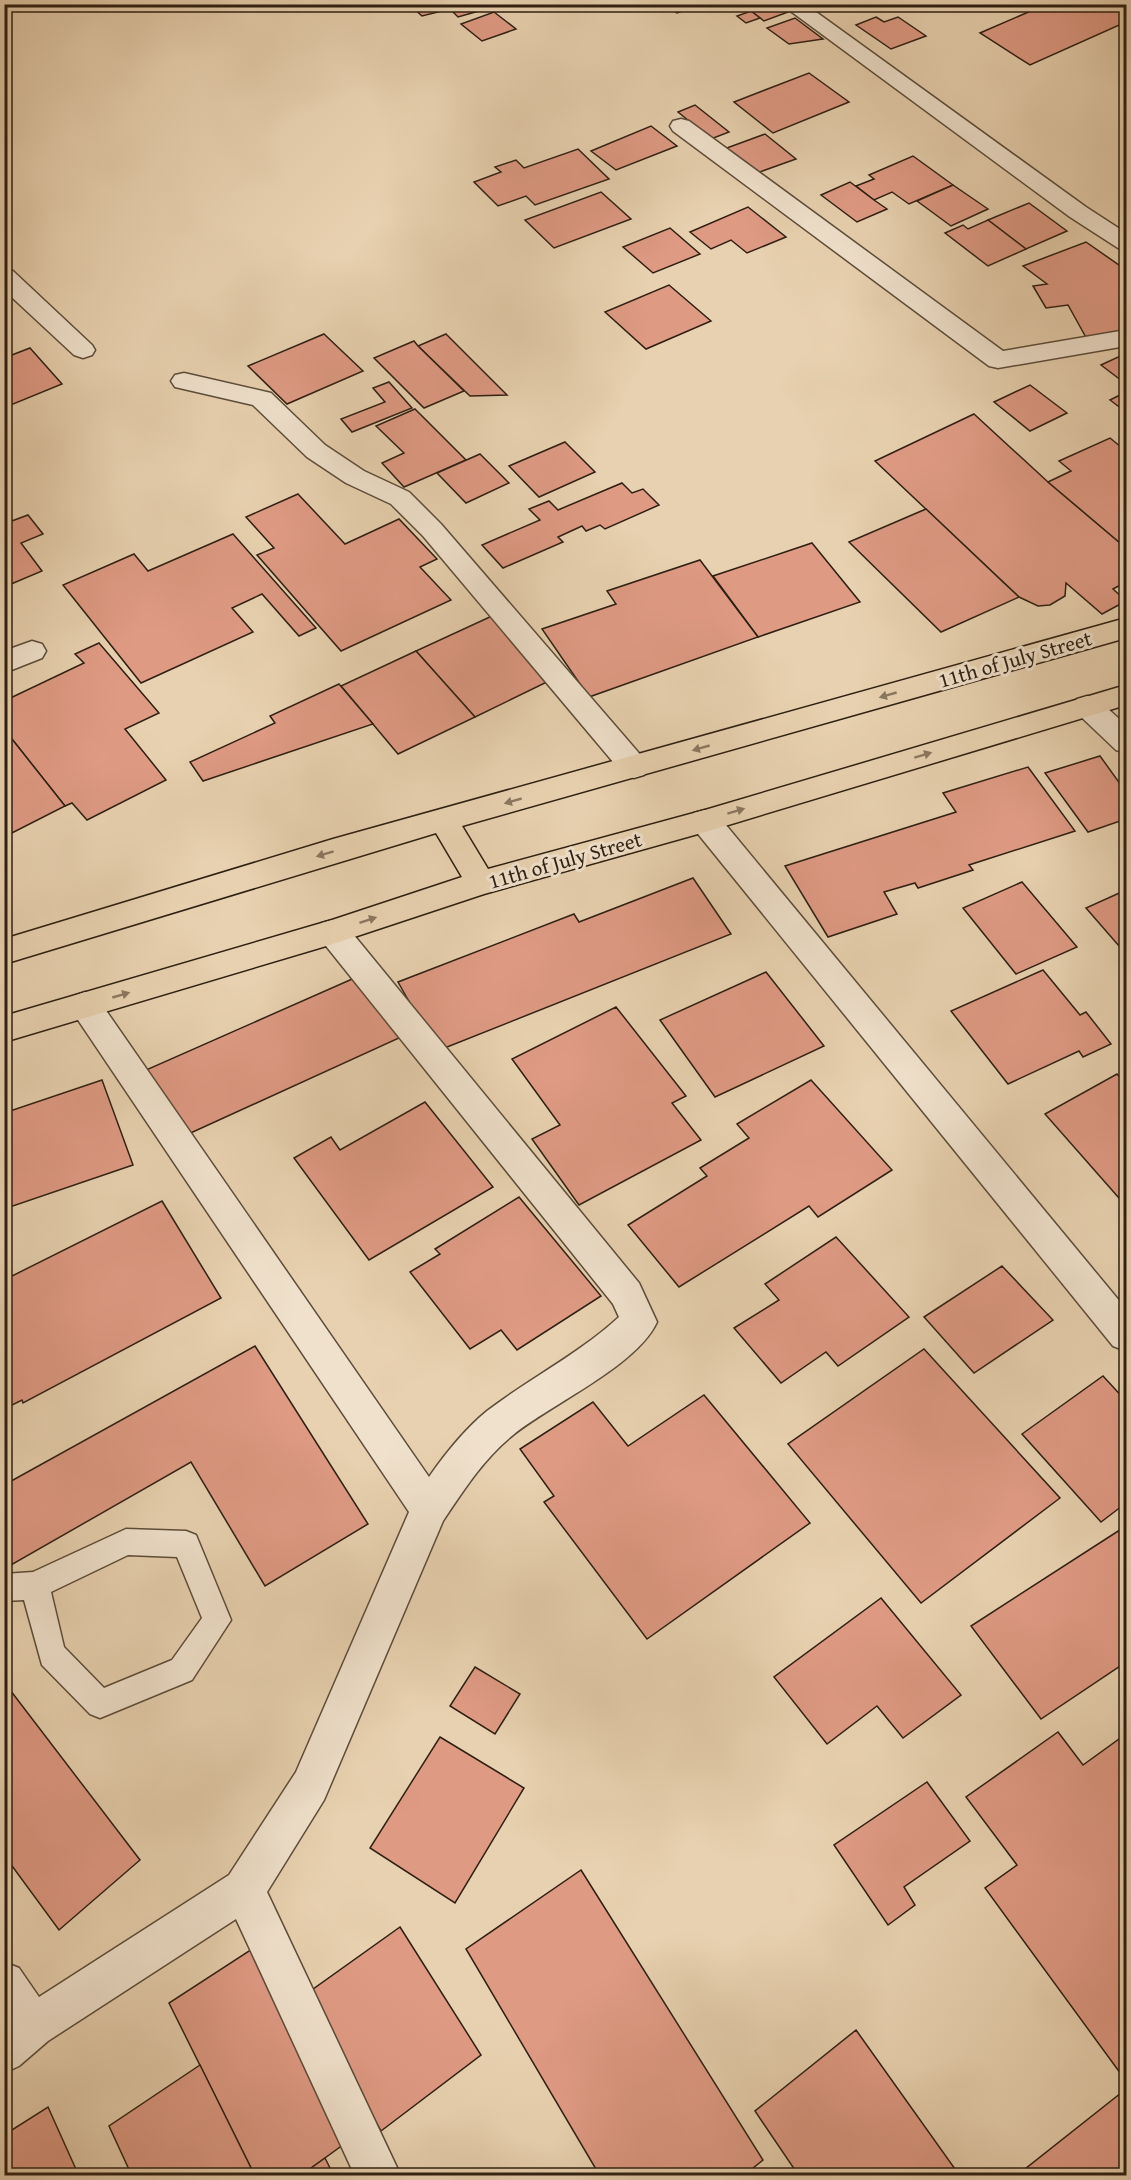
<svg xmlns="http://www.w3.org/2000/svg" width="1131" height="2180" font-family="'Gentium Book Plus',serif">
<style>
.building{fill:#df9a84;stroke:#2e1f11;stroke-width:1.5}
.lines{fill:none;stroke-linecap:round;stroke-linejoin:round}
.service-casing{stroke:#5c4c39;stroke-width:3}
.minor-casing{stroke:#5c4c39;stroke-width:3}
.trunk-casing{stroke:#2e1f11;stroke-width:3}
.service{fill:#f0e1cc;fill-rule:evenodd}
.minor{fill:#f0e1cc;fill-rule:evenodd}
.trunk{fill:#e8d1b0;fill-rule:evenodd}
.oneway{fill:#8b7860}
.labels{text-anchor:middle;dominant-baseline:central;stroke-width:6;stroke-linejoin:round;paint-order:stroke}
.street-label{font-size:21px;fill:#2e1f11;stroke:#f0e1cc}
</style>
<rect width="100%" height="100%" fill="#e8d1b0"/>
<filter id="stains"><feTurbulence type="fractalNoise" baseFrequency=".00333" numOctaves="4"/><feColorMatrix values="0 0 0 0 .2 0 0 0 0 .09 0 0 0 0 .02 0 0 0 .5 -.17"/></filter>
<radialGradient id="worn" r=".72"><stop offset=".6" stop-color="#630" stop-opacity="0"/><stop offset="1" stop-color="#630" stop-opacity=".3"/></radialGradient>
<g class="building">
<path d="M 416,4 L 482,4 L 486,9 L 458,17 L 450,9 L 422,16 L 411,6 Z"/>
<path d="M 666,4 L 704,4 L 677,13 Z"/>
<path d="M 757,4 L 778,4 L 788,12 L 764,21 L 747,8 Z"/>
<path d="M 1047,4 L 1108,4 L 1126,16 L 1126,22 L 1030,65 L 980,33 Z"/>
<path d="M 751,11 L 760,18 L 746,23 L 737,16 Z"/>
<path d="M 494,12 L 516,29 L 482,41 L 461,24 Z"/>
<path d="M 876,17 L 884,22 L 898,17 L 926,36 L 891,49 L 856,25 Z"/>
<path d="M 795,18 L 823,39 L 789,44 L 767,28 Z"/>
<path d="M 809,73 L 849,102 L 773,133 L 734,102 Z"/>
<path d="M 695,105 L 729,132 L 711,139 L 678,112 Z"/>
<path d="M 651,126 L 677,146 L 616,170 L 591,151 Z"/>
<path d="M 765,134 L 796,159 L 754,174 L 724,149 Z"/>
<path d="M 578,149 L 609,179 L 535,205 L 526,196 L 498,206 L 474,182 L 501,172 L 495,167 L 516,160 L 524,168 Z"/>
<path d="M 913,156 L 953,185 L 909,204 L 892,192 L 874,200 L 856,186 L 874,179 L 869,175 Z"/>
<path d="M 850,182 L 874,200 L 887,209 L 857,222 L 821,195 Z"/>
<path d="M 953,185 L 988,209 L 951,226 L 917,201 Z"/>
<path d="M 601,192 L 631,219 L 554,248 L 525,220 Z"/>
<path d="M 1029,203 L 1067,231 L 1026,249 L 988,220 Z"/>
<path d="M 748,207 L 786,237 L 747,253 L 731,240 L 711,249 L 690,232 Z"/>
<path d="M 988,220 L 1026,249 L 988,266 L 945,233 L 963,225 L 968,229 Z"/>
<path d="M 670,228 L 700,254 L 653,273 L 623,247 Z"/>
<path d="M 1086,242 L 1126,270 L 1126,332 L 1088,341 L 1068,305 L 1046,308 L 1033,286 L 1047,284 L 1023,266 Z"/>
<path d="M 669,285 L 711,321 L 646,349 L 605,312 Z"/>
<path d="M 324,334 L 363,371 L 287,404 L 248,366 Z"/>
<path d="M 446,334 L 507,395 L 470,396 L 418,346 Z"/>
<path d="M 414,341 L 418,346 L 464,391 L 424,408 L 374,358 Z"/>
<path d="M 30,348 L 62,384 L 8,406 L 10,409 L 4,412 L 4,358 Z"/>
<path d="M 1118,357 L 1126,363 L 1126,384 L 1101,365 Z"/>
<path d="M 389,382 L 412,408 L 352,432 L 341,419 L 385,402 L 373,388 Z"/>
<path d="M 1030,385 L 1067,413 L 1030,431 L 994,402 Z"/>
<path d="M 1126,392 L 1126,412 L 1110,400 Z"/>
<path d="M 415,409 L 466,460 L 404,487 L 382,463 L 404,453 L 376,426 Z"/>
<path d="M 974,414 L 1048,482 L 1126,548 L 1126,582 L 1113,589 L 1126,601 L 1102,614 L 1066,583 L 1065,596 L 1050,605 L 1038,606 L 1019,597 L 875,461 Z"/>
<path d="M 1110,438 L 1126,451 L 1126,548 L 1048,482 L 1071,471 L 1059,461 Z"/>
<path d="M 565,442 L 595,472 L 539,497 L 509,466 Z"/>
<path d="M 480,454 L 509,483 L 466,503 L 437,473 Z"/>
<path d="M 622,483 L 632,493 L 643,489 L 659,505 L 605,529 L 600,525 L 586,531 L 582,526 L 558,537 L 563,542 L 503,568 L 482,545 L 540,520 L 529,509 L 549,501 L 558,510 Z"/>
<path d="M 298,494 L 345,544 L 399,519 L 437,559 L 420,567 L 451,600 L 341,651 L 257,555 L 274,548 L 246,517 Z"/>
<path d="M 926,509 L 1004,583 L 1019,597 L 941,632 L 849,542 Z"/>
<path d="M 28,515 L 43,534 L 21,543 L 42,571 L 4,587 L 4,516 L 9,522 Z"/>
<path d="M 233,534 L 316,628 L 299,636 L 262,594 L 232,608 L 253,632 L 141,683 L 63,585 L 134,554 L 148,571 Z"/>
<path d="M 812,543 L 860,602 L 758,637 L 713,576 Z"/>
<path d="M 700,560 L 758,637 L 589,697 L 542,629 L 616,604 L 607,591 Z"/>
<path d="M 492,616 L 551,680 L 475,717 L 416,651 Z"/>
<path d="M 99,643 L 159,713 L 125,729 L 166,780 L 87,820 L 72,803 L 65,806 L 4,729 L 4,701 L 84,663 L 75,654 Z"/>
<path d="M 416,651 L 475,717 L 398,754 L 341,686 Z"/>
<path d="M 339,684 L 373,724 L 203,781 L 190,762 L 275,723 L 270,716 Z"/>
<path d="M 4,729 L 65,806 L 4,837 Z"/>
<path d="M 1100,756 L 1126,792 L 1126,819 L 1088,832 L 1045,773 Z"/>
<path d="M 1028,767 L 1075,831 L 969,865 L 973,870 L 918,888 L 915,883 L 884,892 L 897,914 L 828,937 L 785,866 L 956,812 L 943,793 Z"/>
<path d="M 693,878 L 731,934 L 437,1051 L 398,982 L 574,914 L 579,922 Z"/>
<path d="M 1022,882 L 1077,947 L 1016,974 L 963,908 Z"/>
<path d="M 1126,890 L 1126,954 L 1086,908 Z"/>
<path d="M 1043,970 L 1080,1015 L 1086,1012 L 1111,1044 L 1083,1057 L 1079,1051 L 1008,1084 L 951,1011 Z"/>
<path d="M 766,972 L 824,1046 L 715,1097 L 660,1020 Z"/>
<path d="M 359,976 L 399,1038 L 184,1136 L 146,1070 Z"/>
<path d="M 616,1007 L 686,1096 L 672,1103 L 701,1140 L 579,1205 L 532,1139 L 560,1125 L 512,1059 Z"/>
<path d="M 1117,1074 L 1126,1084 L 1126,1206 L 1045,1114 Z"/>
<path d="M 102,1080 L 133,1165 L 4,1209 L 4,1113 Z"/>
<path d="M 811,1080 L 892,1170 L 818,1217 L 809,1206 L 679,1287 L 628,1225 L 707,1176 L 700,1168 L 749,1138 L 737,1124 Z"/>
<path d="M 425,1102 L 493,1187 L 369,1260 L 294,1158 L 331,1137 L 340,1150 Z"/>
<path d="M 519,1197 L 601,1296 L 517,1350 L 501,1330 L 470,1349 L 410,1272 L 440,1254 L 435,1249 Z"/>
<path d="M 162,1201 L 221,1298 L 23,1403 L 22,1400 L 4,1409 L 4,1280 Z"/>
<path d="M 836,1237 L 909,1317 L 838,1366 L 826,1352 L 781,1383 L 734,1328 L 779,1300 L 765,1284 Z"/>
<path d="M 1002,1266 L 1053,1320 L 974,1373 L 924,1317 Z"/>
<path d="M 255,1346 L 368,1524 L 265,1586 L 191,1462 L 4,1569 L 4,1485 Z"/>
<path d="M 924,1349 L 1060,1498 L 921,1603 L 788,1444 Z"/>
<path d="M 1103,1376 L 1126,1401 L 1126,1503 L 1101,1522 L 1022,1434 Z"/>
<path d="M 704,1395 L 810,1523 L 647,1639 L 544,1502 L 554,1496 L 520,1449 L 593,1402 L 628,1446 Z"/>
<path d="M 1126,1526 L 1126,1662 L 1041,1719 L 971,1626 Z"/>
<path d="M 881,1598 L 961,1695 L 903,1738 L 877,1706 L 827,1744 L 774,1677 Z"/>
<path d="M 475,1667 L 520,1694 L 495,1734 L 450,1706 Z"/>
<path d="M 4,1682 L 140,1860 L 59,1930 L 4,1855 Z"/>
<path d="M 1058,1732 L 1083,1765 L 1126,1734 L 1126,2081 L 985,1888 L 1017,1865 L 966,1797 Z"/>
<path d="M 440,1737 L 524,1788 L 455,1903 L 370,1848 Z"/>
<path d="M 927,1782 L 970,1841 L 904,1887 L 915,1905 L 888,1925 L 834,1845 Z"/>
<path d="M 581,1870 L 763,2160 L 743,2176 L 600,2176 L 466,1949 Z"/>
<path d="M 400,1927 L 481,2055 L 381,2131 L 302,1997 Z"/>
<path d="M 252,1949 L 351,2139 L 300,2176 L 255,2176 L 169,2003 Z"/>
<path d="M 856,2030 L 960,2176 L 799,2176 L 755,2111 Z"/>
<path d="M 200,2065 L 255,2176 L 132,2176 L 109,2126 Z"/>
<path d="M 1126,2089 L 1126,2176 L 1022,2176 L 1020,2173 Z"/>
<path d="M 48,2107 L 79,2176 L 4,2176 L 4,2135 Z"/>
<path d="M 325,2158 L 334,2176 L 300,2176 Z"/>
</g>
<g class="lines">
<g class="service-casing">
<path id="service" d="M 126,1529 L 186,1531 L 196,1535 L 231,1620 L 192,1680 L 100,1718 L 90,1714 L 42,1665 L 24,1600 L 4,1601 L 4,1574 L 33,1572 ZM 128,1555 L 177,1557 L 202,1618 L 172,1660 L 104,1688 L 64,1647 L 51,1592 Z"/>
</g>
<g class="minor-casing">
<g id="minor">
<path d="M 781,4 L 805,4 L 1086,207 L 1126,233 L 1126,250 L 1118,248 L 1070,217 Z"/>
<path d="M 681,119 L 689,121 L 1003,351 L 1126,330 L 1126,346 L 998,368 L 989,366 L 673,131 L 670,126 L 673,121 Z"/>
<path d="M 4,269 L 13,271 L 92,345 L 95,350 L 92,355 L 83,358 L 74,355 L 4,290 Z"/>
<path d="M 184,373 L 271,393 L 325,445 L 364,471 L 409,492 L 441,524 L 644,759 L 649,767 L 644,775 L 634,778 L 624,775 L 423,536 L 391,504 L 346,483 L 307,457 L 253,405 L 175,387 L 171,381 L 175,375 Z"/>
<path d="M 32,641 L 42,644 L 46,651 L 42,658 L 4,673 L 4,651 Z"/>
<path d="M 1087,696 L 1097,699 L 1126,725 L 1126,753 L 1116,750 L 1077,713 L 1073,706 L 1077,699 Z"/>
<path d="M 705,810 L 716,813 L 1126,1309 L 1126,1351 L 1113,1346 L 694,829 L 690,821 L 694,813 Z"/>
<path d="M 333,920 L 344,923 L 639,1283 L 657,1322 C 637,1366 551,1404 513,1435 C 484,1458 463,1491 443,1521 L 324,1800 L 267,1892 L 401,2176 L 355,2176 L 236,1919 L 48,2041 L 19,2066 L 4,2073 L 4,1962 L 19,1968 L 39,1997 L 229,1875 L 296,1772 L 409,1512 L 74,1014 L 69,1005 L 74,996 L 85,992 L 96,996 L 429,1477 C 445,1454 465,1429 487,1411 C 530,1378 579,1354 619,1317 L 613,1304 L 322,941 L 317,932 L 322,923 Z"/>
</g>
</g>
<g class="trunk-casing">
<path id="trunk" d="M 1126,618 L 1126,638 L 462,826 L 488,869 L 705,810 L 1126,685 L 1126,705 L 705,832 L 484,894 L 333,944 L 4,1042 L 4,1016 L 332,920 L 462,877 L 436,833 L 4,964 L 4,939 L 333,839 Z"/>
</g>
<use href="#service" class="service"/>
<use href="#minor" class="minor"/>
<use href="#trunk" class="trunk"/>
</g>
<defs><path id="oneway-solid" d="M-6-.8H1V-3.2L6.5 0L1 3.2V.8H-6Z" transform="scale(1.5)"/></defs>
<g class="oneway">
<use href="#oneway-solid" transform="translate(888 695) rotate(164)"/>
<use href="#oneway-solid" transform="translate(701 748) rotate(164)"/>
<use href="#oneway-solid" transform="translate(923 755) rotate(-17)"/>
<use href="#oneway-solid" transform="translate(513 801) rotate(164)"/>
<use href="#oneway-solid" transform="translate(736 811) rotate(-17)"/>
<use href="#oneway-solid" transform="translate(325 854) rotate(163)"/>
<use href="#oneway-solid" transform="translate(368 920) rotate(-18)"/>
<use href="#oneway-solid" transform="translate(121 995) rotate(-16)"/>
</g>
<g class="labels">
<g class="street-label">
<text transform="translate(1015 659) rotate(-16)">11th of July Street</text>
<text transform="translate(565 860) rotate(-16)">11th of July Street</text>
</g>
</g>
<rect width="1131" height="2180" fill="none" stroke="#e8d1b0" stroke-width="24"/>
<rect x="6" y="6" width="1119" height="2168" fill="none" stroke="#2e1f11" stroke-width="3"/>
<rect x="12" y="12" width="1107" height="2156" fill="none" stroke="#2e1f11" stroke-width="1.5"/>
<rect width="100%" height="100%" filter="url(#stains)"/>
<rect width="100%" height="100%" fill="url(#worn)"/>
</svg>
